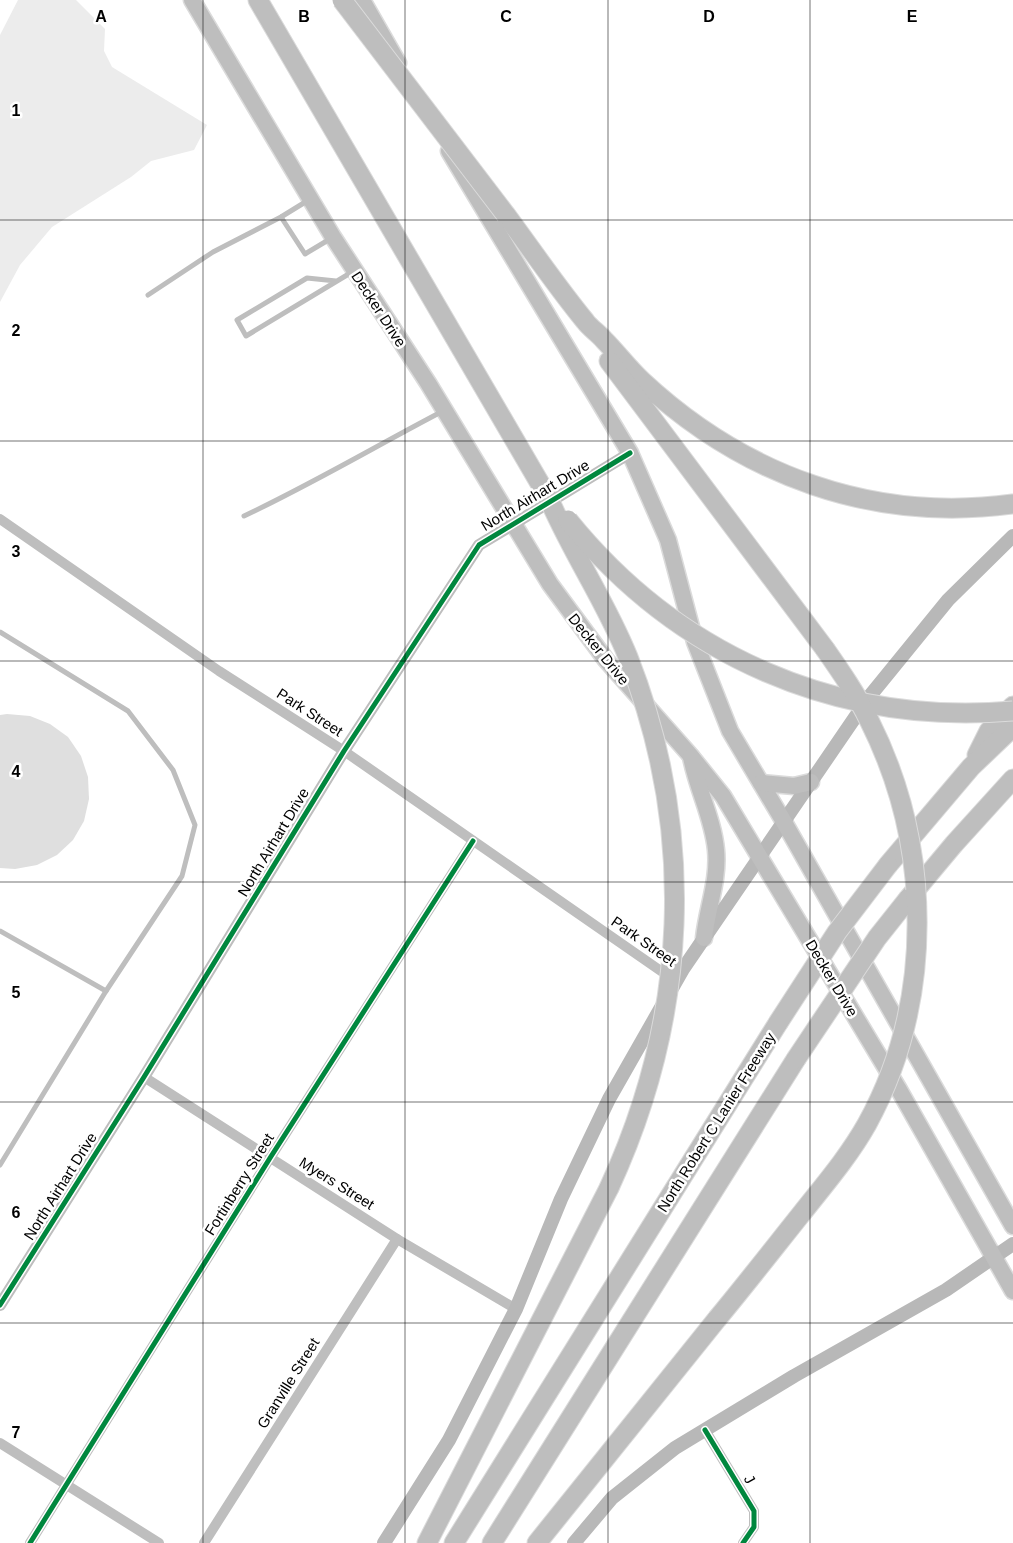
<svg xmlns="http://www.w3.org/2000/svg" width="1013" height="1543" font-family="Helvetica,sans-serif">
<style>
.green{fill:#ececec}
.building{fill:#dfdfdf}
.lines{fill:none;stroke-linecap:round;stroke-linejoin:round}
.primary-casing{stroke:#dbdbdb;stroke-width:19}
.motorway-casing{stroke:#dbdbdb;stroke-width:21}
.service{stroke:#bebebe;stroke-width:5}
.minor{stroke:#bebebe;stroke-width:10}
.tertiary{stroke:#bebebe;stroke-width:12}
.secondary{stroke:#b8b8b8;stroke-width:14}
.primary{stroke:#bebebe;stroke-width:16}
.motorway{stroke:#bebebe;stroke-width:19}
.motorway-bridge-casing{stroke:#dbdbdb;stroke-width:21;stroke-linecap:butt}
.motorway-bridge{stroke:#bebebe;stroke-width:19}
.cycleway-casing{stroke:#fff;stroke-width:8}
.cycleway{stroke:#00873e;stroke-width:5}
.grid{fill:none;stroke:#000;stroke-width:1;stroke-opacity:0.55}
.labels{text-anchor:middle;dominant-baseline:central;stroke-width:5;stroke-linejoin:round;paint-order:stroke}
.street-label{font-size:15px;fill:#000;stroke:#fff}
.grid-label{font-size:16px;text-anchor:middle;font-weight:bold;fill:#000;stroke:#fff;stroke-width:5;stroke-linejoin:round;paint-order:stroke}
</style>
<rect width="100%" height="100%" fill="#fff"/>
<path class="green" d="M 18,0 L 76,0 L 105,29 L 104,51 L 112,67 L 207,125 L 194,150 L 151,161 L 131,177 L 52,227 L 20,265 L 0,302 L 0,35 Z"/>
<path class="building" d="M 7,714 L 30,716 L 50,724 L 68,737 L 81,756 L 88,777 L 89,799 L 84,821 L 73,840 L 57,855 L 37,865 L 15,869 L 0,868 L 0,715 Z"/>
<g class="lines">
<g class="primary-casing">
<g id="primary">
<path d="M 192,0 L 333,237 L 428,383 L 550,584 L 606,660 L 690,755 L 723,796 L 898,1088 L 1013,1291"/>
<path d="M 362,0 L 398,63"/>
<path d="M 449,151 L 630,453 L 668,540 L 695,642 L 730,731 L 784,822 L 1013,1226"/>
<path d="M 691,757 C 697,789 713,818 716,850 C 719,880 707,909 704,938"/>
<path d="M 761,783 L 794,786 L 811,782"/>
</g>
</g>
<g class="motorway-casing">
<g id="motorway">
<path d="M 258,0 L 549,499"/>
<path d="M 506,215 C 532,250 557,287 585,321 C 590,328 598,333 604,340 C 617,353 628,368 642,381 C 744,476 874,523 1013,504"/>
<path d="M 609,361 L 825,649"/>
<path d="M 977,755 L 989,731 L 1013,706"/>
<path d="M 888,865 L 971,767 L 1013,727"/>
<path d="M 908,899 L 954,844 L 1013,779"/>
<path d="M 427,1543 L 609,1188"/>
<path d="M 454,1543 L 778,1023"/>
<path d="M 492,1543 L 796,1059"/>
<path d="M 537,1543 L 717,1319"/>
</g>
</g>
<g class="service">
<path d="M 281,217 L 305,254 L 330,239"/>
<path d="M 336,281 L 307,278 L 237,320 L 246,336 L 352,272"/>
<path d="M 148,295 L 213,252 L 281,217 L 307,201"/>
<path d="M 244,516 C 312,484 376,446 443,411"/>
<path d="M 0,632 L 128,711 L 173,770 L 195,825 L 182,876 L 106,991 L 0,1165"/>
<path d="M 0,931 L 106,991"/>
</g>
<g class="minor">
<path d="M 0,519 L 219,671 L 344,751 L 671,978"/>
<path d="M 144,1077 L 397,1239 L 516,1309"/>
<path d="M 705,1430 L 754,1511 L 754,1527 L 743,1543"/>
<path d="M 0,1443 L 159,1543"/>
<path d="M 30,1543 L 270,1158 L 473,841"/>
<path d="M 204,1543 L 397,1239"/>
</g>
<path class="tertiary" d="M 0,1305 L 144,1077 L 344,751 L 479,545 L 630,453"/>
<g class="secondary">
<path d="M 384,1543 L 449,1440 L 516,1309 L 561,1199 L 609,1099 L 683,969 L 869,697 L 948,600 L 1013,536"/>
<path d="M 574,1543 L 612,1498 L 675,1448 L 794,1376 L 946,1290 L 1013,1244"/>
</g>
<use href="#primary" class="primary"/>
<use href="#motorway" class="motorway"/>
<g class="motorway-bridge-casing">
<g id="motorway-bridge">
<path d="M 342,0 L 506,215"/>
<path d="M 549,499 C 572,553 606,602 628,657 C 697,833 688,1017 609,1188"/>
<path d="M 568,520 C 678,656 838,726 1013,711"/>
<path d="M 778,1023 L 837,932 L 888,865"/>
<path d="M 796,1059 L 877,938 L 908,899"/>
<path d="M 717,1319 C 746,1284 774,1248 802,1213 C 825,1184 849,1156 867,1124 C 935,1000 932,845 869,720 C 857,695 841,672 825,649"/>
</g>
</g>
<use href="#motorway-bridge" class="motorway-bridge"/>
<g class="cycleway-casing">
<g id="cycleway">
<path d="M 0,1305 L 144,1077 L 344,751 L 479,545 L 630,453"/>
<path d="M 705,1430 L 754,1511 L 754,1527 L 743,1543"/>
<path d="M 30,1543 L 270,1158 L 473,841"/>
</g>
</g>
<use href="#cycleway" class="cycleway"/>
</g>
<path class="grid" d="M 203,0 L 203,1543M 405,0 L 405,1543M 608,0 L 608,1543M 810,0 L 810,1543M 0,220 L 1013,220M 0,441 L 1013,441M 0,661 L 1013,661M 0,882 L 1013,882M 0,1102 L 1013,1102M 0,1323 L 1013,1323"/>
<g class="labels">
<g class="street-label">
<text transform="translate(379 309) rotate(57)">Decker Drive</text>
<text transform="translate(535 495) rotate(-31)">North Airhart Drive</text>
<text transform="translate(599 649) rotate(51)">Decker Drive</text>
<text transform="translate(310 712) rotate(33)">Park Street</text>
<text transform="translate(273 842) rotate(-59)">North Airhart Drive</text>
<text transform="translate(644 941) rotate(35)">Park Street</text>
<text transform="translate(832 978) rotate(59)">Decker Drive</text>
<text transform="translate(716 1122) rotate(-58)">North Robert C Lanier Freeway</text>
<text transform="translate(337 1183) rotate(32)">Myers Street</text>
<text transform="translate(239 1184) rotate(-58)">Fortinberry Street</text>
<text transform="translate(60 1186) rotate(-58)">North Airhart Drive</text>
<text transform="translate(288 1383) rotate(-58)">Granville Street</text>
<text transform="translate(750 1479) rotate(60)">J</text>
</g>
</g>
<g class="grid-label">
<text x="101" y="22">A</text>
<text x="304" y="22">B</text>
<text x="506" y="22">C</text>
<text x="709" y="22">D</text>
<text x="912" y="22">E</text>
<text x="16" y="116">1</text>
<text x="16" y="336">2</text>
<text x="16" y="557">3</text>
<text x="16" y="777">4</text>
<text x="16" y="998">5</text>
<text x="16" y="1218">6</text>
<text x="16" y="1438">7</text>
</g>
</svg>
